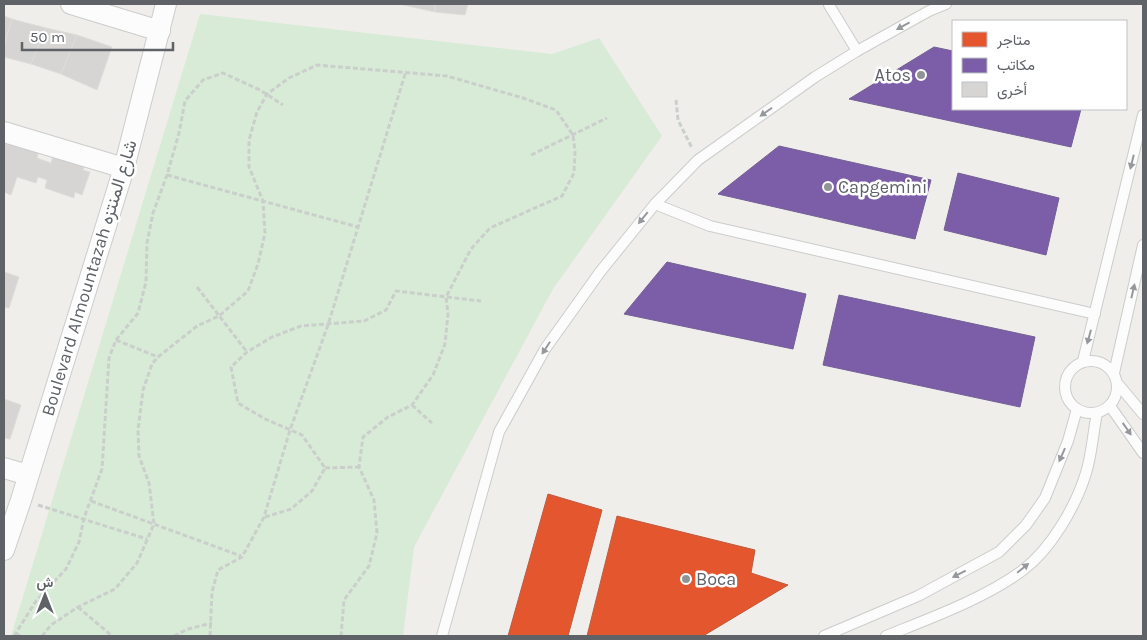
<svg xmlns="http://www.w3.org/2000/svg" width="1147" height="640" font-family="Karla,Vazirmatn,sans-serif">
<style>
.green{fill:#d8ebd6}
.shops{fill:#e4572e;stroke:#bc5b3f}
.offices{fill:#7b5ea7;stroke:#736094}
.building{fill:#d6d5d3;stroke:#deddd9}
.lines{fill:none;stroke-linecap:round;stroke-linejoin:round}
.lane-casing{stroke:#cbcccc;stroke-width:12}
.street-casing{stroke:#cbcccc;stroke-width:22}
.path{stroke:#cacfcc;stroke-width:3;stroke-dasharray:5 2.5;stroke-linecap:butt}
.lane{stroke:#fdfcfc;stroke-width:10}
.street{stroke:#fdfcfc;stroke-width:20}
.oneway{fill:#96999c}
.poi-dot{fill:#919496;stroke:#fff;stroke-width:2}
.labels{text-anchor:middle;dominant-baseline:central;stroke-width:5;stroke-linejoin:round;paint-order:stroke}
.poi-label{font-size:18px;fill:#5f6368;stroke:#fff;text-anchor:start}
.street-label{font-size:18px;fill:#5f6368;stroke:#fff}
</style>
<rect width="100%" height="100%" fill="#efeeea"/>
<path class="green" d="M 200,14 L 552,54 L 599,38 L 662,136 L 553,289 L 414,547 L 403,636 L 11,636 Z"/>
<g class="shops">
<path d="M 548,494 L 602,510 L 568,636 L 508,636 Z"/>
<path d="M 617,516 L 755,550 L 751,573 L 788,585 L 703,636 L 587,636 Z"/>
</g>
<g class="offices">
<path d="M 934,47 L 953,51 L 953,109 L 1081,109 L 1071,147 L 849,99 Z"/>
<path d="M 779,146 L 931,180 L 915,239 L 718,194 Z"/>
<path d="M 958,173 L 1059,198 L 1046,255 L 944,230 Z"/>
<path d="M 667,262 L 806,294 L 793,349 L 624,314 Z"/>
<path d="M 839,295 L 1035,337 L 1020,407 L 823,365 Z"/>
</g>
<g class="building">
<path d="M 399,4 L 435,4 L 435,12 Z"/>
<path d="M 435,4 L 468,4 L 465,15 L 435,12 Z"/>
<path d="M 4,16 L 12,19 L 4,46 Z"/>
<path d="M 12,19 L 46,28 L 31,64 L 4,57 L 4,46 Z"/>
<path d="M 46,28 L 77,35 L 61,74 L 31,64 Z"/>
<path d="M 77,35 L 112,47 L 97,90 L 61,74 Z"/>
<path d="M 4,139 L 39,150 L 37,158 L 51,163 L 54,153 L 85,163 L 83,170 L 90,172 L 82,195 L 75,192 L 74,198 L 45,188 L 47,180 L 38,177 L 36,183 L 17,177 L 11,195 L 4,192 Z"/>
<path d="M 4,272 L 19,277 L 9,308 L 4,307 Z"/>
<path d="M 4,399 L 21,405 L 10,439 L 4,438 Z"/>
</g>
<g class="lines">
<g class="lane-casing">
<g id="lane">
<path d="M 829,5 L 857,51"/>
<path d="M 655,204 L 710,226 L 1095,314"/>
<circle cx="1091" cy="387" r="26"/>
<path d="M 1083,361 L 1143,115"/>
<path d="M 1114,373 L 1143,245"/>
<path d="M 1118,384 L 1143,414"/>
<path d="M 1110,406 L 1143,453"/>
<path d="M 442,636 L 499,432 L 545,349 L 600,272 L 655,204 L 698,160 L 815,77 L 857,51 L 929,11 L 946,4"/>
<path d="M 824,636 L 918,596 L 999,552 L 1026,525 L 1045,498 L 1068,441 L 1077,409"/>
<path d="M 886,636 C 928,619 986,598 1023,570 C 1051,549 1076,506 1086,473 C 1092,454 1093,432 1097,413"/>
</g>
</g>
<g class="street-casing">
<g id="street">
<path d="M 71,4 L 160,31"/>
<path d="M 4,132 L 124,168"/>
<path d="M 4,468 L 28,475"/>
<path d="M 4,550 L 21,500 L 124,168 L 166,4"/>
</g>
</g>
<g class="path">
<path d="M 676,100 L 678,120 L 692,148"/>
<path d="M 531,155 L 607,118"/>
<path d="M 167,175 L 358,227"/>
<path d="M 197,287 L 247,352"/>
<path d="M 116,340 L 158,357"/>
<path d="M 412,405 L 432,423"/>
<path d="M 325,468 L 359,467"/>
<path d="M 91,501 L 241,556"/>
<path d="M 38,505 L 147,539"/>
<path d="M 265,517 L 291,509 L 312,491 L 325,468 L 302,435 L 265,419 L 238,403 L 231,367 L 247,352 L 272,337 L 301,326 L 364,321 L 386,310 L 396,291 L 481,301"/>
<path d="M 78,607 L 112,636"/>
<path d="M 16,633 L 20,636"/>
<path d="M 14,636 L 36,601 L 66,569 L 79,542 L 84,518 L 102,469 L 109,358 L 116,340 L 138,313 L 146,282 L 147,243 L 153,213 L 167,175 L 179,133 L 185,101 L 203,80 L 223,73 L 260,90 L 283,105"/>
<path d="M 42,636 L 51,625 L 78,607 L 115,589 L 137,563 L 154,524 L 149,483 L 139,456 L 138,430 L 143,390 L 152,364 L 158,357 L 197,326 L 219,316 L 248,291 L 258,264 L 265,233 L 263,201 L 249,167 L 249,140 L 257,112 L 267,94 L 289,78 L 317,65 L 447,76 L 523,98 L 556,110 L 573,135 L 575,151 L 574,173 L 562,196 L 490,228 L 471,249 L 446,297 L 448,314 L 445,344 L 433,375 L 412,405 L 388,417 L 363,437 L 359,467 L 374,500 L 377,533 L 369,566 L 344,600 L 341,636"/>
<path d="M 174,636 L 188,629 L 212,623"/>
<path d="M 210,636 L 212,592 L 218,570 L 242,557 L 264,517 L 290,430 L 328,325 L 406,71"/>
</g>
<use href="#lane" class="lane"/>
<use href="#street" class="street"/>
</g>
<defs><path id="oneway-solid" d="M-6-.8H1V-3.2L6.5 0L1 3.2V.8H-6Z" transform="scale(1.25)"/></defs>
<g class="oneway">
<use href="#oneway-solid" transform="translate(903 26) rotate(151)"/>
<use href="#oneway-solid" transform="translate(766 112) rotate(145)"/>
<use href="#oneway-solid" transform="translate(1132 162) rotate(104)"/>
<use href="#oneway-solid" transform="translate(643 218) rotate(129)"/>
<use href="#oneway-solid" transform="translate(1133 291) rotate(-77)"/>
<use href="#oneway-solid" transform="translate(1089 337) rotate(105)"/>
<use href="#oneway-solid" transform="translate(546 348) rotate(123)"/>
<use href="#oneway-solid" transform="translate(1127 429) rotate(55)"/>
<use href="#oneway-solid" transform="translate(1062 455) rotate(114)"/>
<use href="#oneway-solid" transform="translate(1023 568) rotate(-39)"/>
<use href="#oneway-solid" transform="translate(959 574) rotate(153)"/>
</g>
<g class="poi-dot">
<circle cx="921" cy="75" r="5"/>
<circle cx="828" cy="187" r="5"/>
<circle cx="686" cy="579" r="5"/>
</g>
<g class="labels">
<g class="poi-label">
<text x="911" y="75" text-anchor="end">Atos</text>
<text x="838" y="187">Capgemini</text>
<text x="696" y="579">Boca</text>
</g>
<g class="street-label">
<text transform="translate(89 278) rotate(-73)">Boulevard Almountazah شارع المنتزه</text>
</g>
</g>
<rect width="1147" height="640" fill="none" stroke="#5f6368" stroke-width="10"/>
<rect x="952" y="20" width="175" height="90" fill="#ffffff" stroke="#bfc1c3"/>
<rect x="962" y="32" width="25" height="15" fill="#e4572e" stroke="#bfc1c3"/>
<text x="997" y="45" font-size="15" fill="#5f6368">متاجر</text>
<rect x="962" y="58" width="25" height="15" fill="#7b5ea7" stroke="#bfc1c3"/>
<text x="997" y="70" font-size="15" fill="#5f6368">مكاتب</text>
<rect x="962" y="82" width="25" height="15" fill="#d6d5d3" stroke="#bfc1c3"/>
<text x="997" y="95" font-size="15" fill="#5f6368">أخرى</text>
<g transform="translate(45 595)" stroke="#ffffff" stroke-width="4" paint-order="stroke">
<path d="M0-4L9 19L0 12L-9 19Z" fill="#5f6368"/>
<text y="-8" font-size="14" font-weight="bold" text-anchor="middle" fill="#5f6368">ش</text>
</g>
<path d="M22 42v8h151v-8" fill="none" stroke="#5f6368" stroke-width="2.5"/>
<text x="30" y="42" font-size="15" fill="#5f6368" stroke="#ffffff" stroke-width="4" paint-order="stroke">50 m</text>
</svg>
